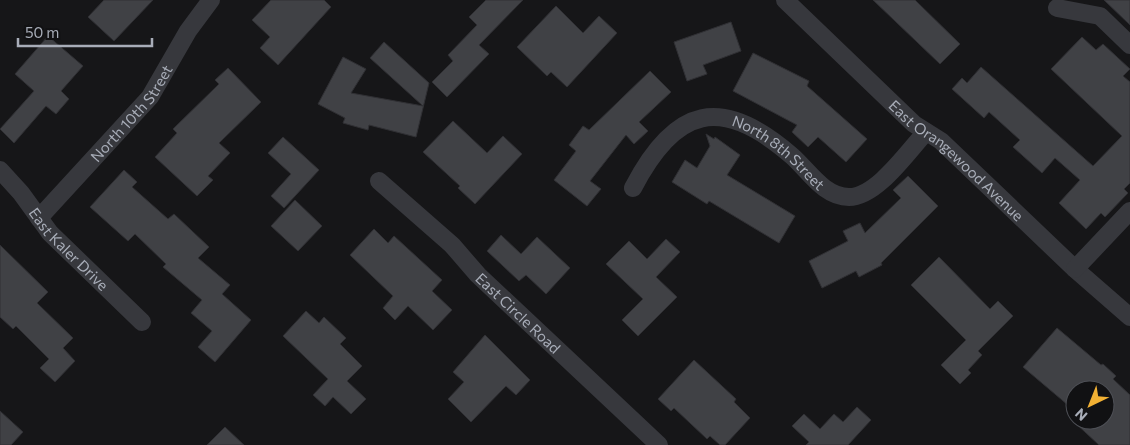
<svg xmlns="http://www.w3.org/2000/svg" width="1130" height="445" font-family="Commissioner,sans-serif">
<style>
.building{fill:#404145;stroke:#303034}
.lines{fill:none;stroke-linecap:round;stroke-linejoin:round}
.street{stroke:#37383d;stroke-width:18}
.labels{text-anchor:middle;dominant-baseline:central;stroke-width:5;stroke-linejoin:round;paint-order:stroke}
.street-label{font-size:15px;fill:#a8adb8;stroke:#111113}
</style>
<rect width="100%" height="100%" fill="#161618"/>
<g class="building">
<path d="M 104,0 L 153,0 L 114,41 L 88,17 Z"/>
<path d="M 271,0 L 324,0 L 331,7 L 278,65 L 260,48 L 270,37 L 252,20 Z"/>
<path d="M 486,0 L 523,0 L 479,45 L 489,54 L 447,97 L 432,82 L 453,61 L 448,55 L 477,25 L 469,17 Z"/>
<path d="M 873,0 L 915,0 L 960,44 L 940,64 Z"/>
<path d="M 1104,0 L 1130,0 L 1130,25 Z"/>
<path d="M 556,6 L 583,33 L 599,16 L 617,33 L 567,87 L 551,72 L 547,76 L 517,47 Z"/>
<path d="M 731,22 L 741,51 L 703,65 L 707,74 L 687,81 L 674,42 Z"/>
<path d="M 48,36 L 83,66 L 61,91 L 69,99 L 56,114 L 46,106 L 14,143 L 0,129 L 34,91 L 15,74 Z"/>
<path d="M 1082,37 L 1096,50 L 1103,44 L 1130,69 L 1123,76 L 1130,82 L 1130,183 L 1124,189 L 1128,193 L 1105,217 L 1101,213 L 1086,229 L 1059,203 L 1080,180 L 1055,158 L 1042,173 L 1013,147 L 1020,140 L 989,112 L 984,118 L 952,89 L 962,78 L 967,83 L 981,67 L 1093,166 L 1122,136 L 1051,69 Z"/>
<path d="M 384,42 L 429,83 L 416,137 L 369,125 L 368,130 L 343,123 L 345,118 L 318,104 L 343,57 L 366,69 L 351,93 L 423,106 L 370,58 Z"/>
<path d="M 753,53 L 809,81 L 807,86 L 867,139 L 846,162 L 818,137 L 808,147 L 792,132 L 797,125 L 733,91 Z"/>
<path d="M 228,68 L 261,102 L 219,143 L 230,153 L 208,176 L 213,180 L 197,196 L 155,157 L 177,133 L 173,129 L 219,84 L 215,80 Z"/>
<path d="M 650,71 L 671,92 L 639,122 L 648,131 L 634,144 L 626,135 L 590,181 L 601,189 L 587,206 L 554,180 L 576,151 L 569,145 L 583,126 L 589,130 Z"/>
<path d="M 453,121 L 487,153 L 503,136 L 522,154 L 475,204 L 458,188 L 460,186 L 423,152 Z"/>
<path d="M 706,134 L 714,139 L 715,137 L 740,155 L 727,175 L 795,216 L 779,243 L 709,201 L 707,204 L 672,182 L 685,160 L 697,168 L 710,146 Z"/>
<path d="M 283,137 L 319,170 L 284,208 L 271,196 L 291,174 L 268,153 Z"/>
<path d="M 124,170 L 137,182 L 132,187 L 168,219 L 174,214 L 209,247 L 198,258 L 230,285 L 222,294 L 251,320 L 215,362 L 198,347 L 212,331 L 191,313 L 202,300 L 163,267 L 166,264 L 135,234 L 128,241 L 90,207 Z"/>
<path d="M 908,176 L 938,206 L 881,263 L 882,265 L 859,277 L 856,271 L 822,288 L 809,261 L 848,241 L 843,231 L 860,223 L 865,233 L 901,198 L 893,190 Z"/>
<path d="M 295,200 L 322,226 L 298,251 L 271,226 Z"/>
<path d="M 374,229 L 388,243 L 394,236 L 442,280 L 432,291 L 452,310 L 433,330 L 408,306 L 395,320 L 383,308 L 393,296 L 350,255 Z"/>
<path d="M 501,235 L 521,254 L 537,237 L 570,268 L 546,294 L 526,275 L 519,281 L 487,251 Z"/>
<path d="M 666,239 L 680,252 L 656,277 L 677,297 L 638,336 L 622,320 L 643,299 L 606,264 L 629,241 L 647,259 Z"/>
<path d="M 0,245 L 48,292 L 37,303 L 73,338 L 63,348 L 75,361 L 55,382 L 40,368 L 49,359 L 16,326 L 13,329 L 0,317 Z"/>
<path d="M 939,257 L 990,309 L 998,301 L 1013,316 L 978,351 L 982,355 L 968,370 L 971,373 L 960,384 L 941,365 L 966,340 L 911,285 Z"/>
<path d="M 306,311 L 319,323 L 324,317 L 346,338 L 340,344 L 362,366 L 347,381 L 366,399 L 351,414 L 333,397 L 325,406 L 313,395 L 328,379 L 283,336 Z"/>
<path d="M 1057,328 L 1101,365 L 1103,364 L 1116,376 L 1113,379 L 1130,395 L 1130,445 L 1099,445 L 1072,420 L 1105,420 L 1105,390 L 1075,390 L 1075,411 L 1023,367 Z"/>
<path d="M 485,335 L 530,380 L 516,395 L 506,386 L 471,422 L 448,399 L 464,382 L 453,372 Z"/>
<path d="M 694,360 L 736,399 L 734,402 L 750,418 L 725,445 L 720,445 L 710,436 L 707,439 L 674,408 L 671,411 L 658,399 Z"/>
<path d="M 857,407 L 871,420 L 848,445 L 806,445 L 809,442 L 792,426 L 804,414 L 820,429 L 834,414 L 843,422 Z"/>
<path d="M 0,411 L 23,432 L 11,445 L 0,445 Z"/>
<path d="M 225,427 L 244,445 L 207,445 Z"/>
</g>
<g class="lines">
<g class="street">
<path id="s1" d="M 785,0 L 914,124 L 941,141 L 1075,269 L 1130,317"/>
<path d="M 1057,8 L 1100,16 L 1130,45"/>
<path id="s2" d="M 0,170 L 21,193 L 50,233 L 142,322"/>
<path id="s3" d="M 379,181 L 452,245 L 478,275 L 659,445"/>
<path id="s4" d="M 633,188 C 675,107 721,94 792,156 C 809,171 824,197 849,197 C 877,197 908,151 926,132"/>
<path id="s5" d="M 39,218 L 150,97 L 188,31 L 211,0"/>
<path d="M 1075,269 L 1130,211"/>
</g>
</g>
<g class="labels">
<g class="street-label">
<text stroke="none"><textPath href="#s5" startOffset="140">North 10th Street</textPath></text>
<text stroke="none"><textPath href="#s4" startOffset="189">North 8th Street</textPath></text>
<text stroke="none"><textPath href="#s1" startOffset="235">East Orangewood Avenue</textPath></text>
<text stroke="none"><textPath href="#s2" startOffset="105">East Kaler Drive</textPath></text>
<text stroke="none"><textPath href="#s3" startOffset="192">East Circle Road</textPath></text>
</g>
</g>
<g transform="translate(1090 405) rotate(223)"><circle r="24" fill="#111113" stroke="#4d4f55"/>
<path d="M0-4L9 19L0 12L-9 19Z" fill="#f2b134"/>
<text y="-8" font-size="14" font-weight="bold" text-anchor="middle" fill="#a8adb8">N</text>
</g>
<path d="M18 38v8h134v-8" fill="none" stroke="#a8adb8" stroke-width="2.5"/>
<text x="25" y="38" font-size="15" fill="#a8adb8" stroke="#111113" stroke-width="4" paint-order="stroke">50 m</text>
</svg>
